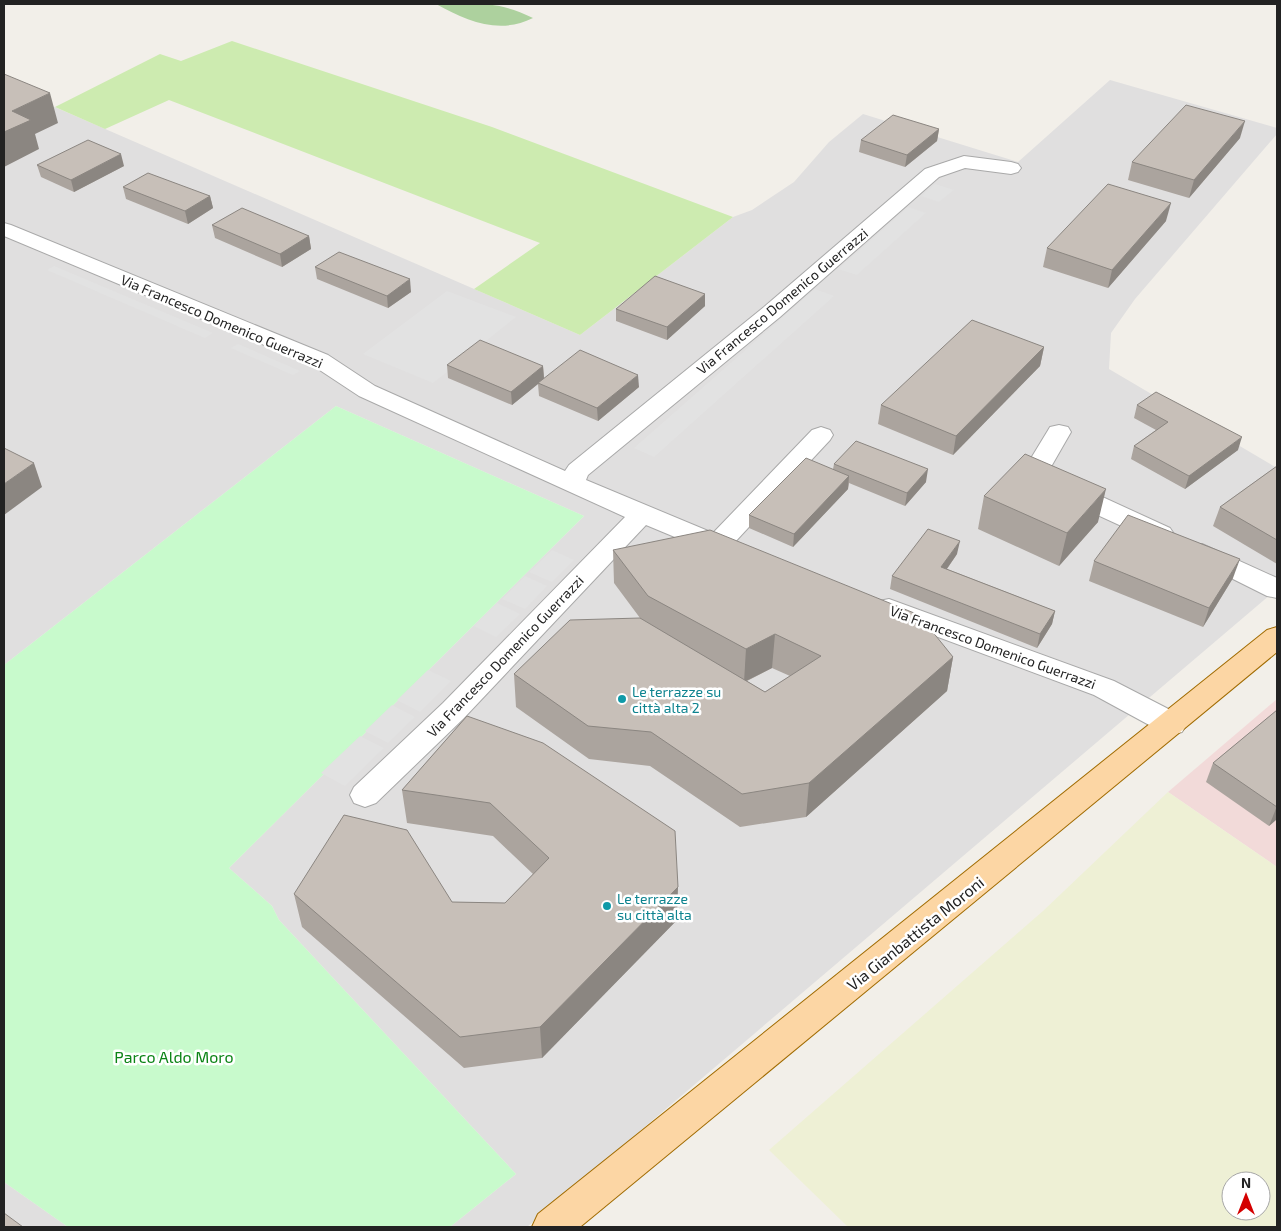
<svg xmlns="http://www.w3.org/2000/svg" width="1281" height="1231" font-family="'Exo 2',sans-serif">
<style>
.residential{fill:#e0dfdf}
.commercial{fill:#f2dad9}
.farmland{fill:#eef0d5;fill-rule:evenodd}
.grass{fill:#cdebb0}
.forest{fill:#add19e}
.park{fill:#c8facc}
.parking{fill:#e2e2e2}
.lines{fill:none;stroke-linecap:round;stroke-linejoin:round}
.minor-casing{stroke:#a9a9a9;stroke-width:2}
.major-casing{stroke:#a06b00;stroke-width:2}
.minor{fill:#fff;fill-rule:evenodd}
.major{fill:#fcd6a4;fill-rule:evenodd}
.wall{fill:#aba49e;fill-rule:evenodd}
.shaded-wall{fill:#8b8681}
.building{fill:#c7bfb8;stroke:#8b8681}
.culture-dot{fill:#0f9aa8;stroke:#fff;stroke-width:2}
.labels{text-anchor:middle;dominant-baseline:central;stroke-width:5;stroke-linejoin:round;paint-order:stroke}
.street-label{font-size:14px;fill:#222;stroke:#fff}
.culture-label{font-size:14px;fill:#0d838f;stroke:#fff;text-anchor:start}
.near-street-label{font-size:16px;fill:#222;stroke:#fff}
.near-park-label{font-size:16px;fill:#0c8416;stroke:#fff}
</style>
<rect width="100%" height="100%" fill="#f2efe9"/>
<g class="residential">
<path d="M 1110,80 L 1277,128 L 1277,134 L 1135,299 L 1111,333 L 1109,369 L 1277,468 L 1277,589 L 527,1227 L 450,1227 L 516,1174 L 279,920 L 272,906 L 229,868 L 584,516 L 336,406 L 4,665 L 4,85 L 580,335 L 733,217 L 752,210 L 794,182 L 829,142 L 863,114 L 1018,162 Z"/>
<path d="M 4,1182 L 68,1227 L 4,1227 Z"/>
</g>
<path class="commercial" d="M 1277,699 L 1277,867 L 1168,792 Z"/>
<path class="farmland" d="M 1168,792 L 1277,867 L 1277,1227 L 848,1227 L 769,1150 L 1043,911 ZM 1231,1181 L 1261,1181 L 1261,1211 L 1231,1211 Z"/>
<path class="grass" d="M 232,41 L 492,127 L 733,217 L 580,335 L 474,289 L 540,243 L 169,100 L 105,129 L 55,107 L 160,54 L 181,61 Z"/>
<path class="forest" d="M 436,4 C 475,4 497,0 533,18 C 499,35 467,21 436,4 Z"/>
<path class="park" d="M 336,406 L 584,516 L 229,868 L 272,906 L 279,920 L 516,1174 L 450,1227 L 68,1227 L 4,1182 L 4,665 Z"/>
<g class="parking">
<path d="M 935,184 L 954,190 L 939,202 L 921,196 Z"/>
<path d="M 908,207 L 926,213 L 857,275 L 838,269 Z"/>
<path d="M 54,266 L 213,333 L 205,338 L 47,270 Z"/>
<path d="M 815,289 L 834,296 L 654,457 L 634,448 Z"/>
<path d="M 447,291 L 516,317 L 433,383 L 363,354 Z"/>
<path d="M 238,344 L 300,371 L 293,375 L 231,348 Z"/>
<path d="M 552,550 L 574,560 L 552,582 L 529,572 Z"/>
<path d="M 525,576 L 547,586 L 525,609 L 502,599 Z"/>
<path d="M 497,603 L 520,614 L 496,637 L 474,626 Z"/>
<path d="M 428,670 L 451,681 L 420,712 L 397,700 Z"/>
<path d="M 392,705 L 415,717 L 388,743 L 365,731 Z"/>
<path d="M 360,736 L 384,748 L 345,786 L 321,773 Z"/>
</g>
<g class="lines">
<g class="minor-casing">
<g id="minor">
<path d="M 964,156 L 1011,162 L 1018,164 L 1021,168 L 1018,172 L 1011,174 L 965,168 L 939,177 L 780,317 L 588,475 L 586,480 L 713,533 L 812,430 L 821,427 L 830,430 L 833,435 L 830,440 L 735,542 L 740,549 L 736,555 L 727,558 L 718,555 L 646,525 L 463,719 L 376,803 L 365,807 L 354,803 L 350,795 L 354,787 L 443,703 L 625,517 L 359,396 L 312,365 L 4,236 L 4,223 L 11,225 L 328,355 L 375,386 L 565,471 L 569,465 L 764,307 L 925,169 Z"/>
<path d="M 1059,425 L 1068,427 L 1071,432 L 1048,472 L 1170,528 L 1174,534 L 1170,540 L 1161,543 L 1152,540 L 1032,485 L 1022,473 L 1047,432 L 1050,427 Z"/>
<path d="M 1202,544 L 1277,578 L 1277,598 L 1267,596 L 1193,559 L 1189,553 L 1193,547 Z"/>
<path d="M 889,599 L 1114,681 L 1182,716 L 1187,724 L 1182,732 L 1172,735 L 1162,732 L 1094,695 L 879,615 L 875,608 L 879,601 Z"/>
</g>
</g>
<g class="major-casing">
<path id="major" d="M 1277,627 L 1277,652 L 580,1227 L 532,1227 L 538,1214 L 1267,630 Z"/>
</g>
<use href="#minor" class="minor"/>
<use href="#major" class="major"/>
</g>
<g class="wall">
<path d="M 939,129 L 937,141 L 905,167 L 859,152 L 861,140 Z"/>
<path d="M 1240,138 L 1189,198 L 1128,180 L 1132,162 Z"/>
<path d="M 37,165 L 124,166 L 74,192 L 41,177 Z"/>
<path d="M 123,187 L 210,196 L 213,208 L 188,224 L 126,199 Z"/>
<path d="M 1166,221 L 1108,288 L 1043,267 L 1047,248 Z"/>
<path d="M 212,225 L 309,236 L 311,249 L 282,267 L 215,238 Z"/>
<path d="M 315,267 L 411,292 L 388,308 L 317,279 Z"/>
<path d="M 705,294 L 705,306 L 667,340 L 616,321 L 616,309 Z"/>
<path d="M 1044,347 L 1040,366 L 953,455 L 878,424 L 881,405 Z"/>
<path d="M 447,365 L 543,366 L 544,378 L 639,387 L 598,421 L 539,396 L 538,384 L 512,405 L 448,378 Z"/>
<path d="M 1137,405 L 1238,450 L 1185,489 L 1131,459 L 1134,446 L 1156,430 L 1134,418 Z"/>
<path d="M 834,464 L 926,482 L 905,506 L 849,483 L 848,489 L 793,547 L 749,528 L 749,515 L 833,469 Z"/>
<path d="M 1277,466 L 1277,564 L 1213,526 L 1220,507 Z"/>
<path d="M 984,496 L 1098,522 L 1059,566 L 978,529 Z"/>
<path d="M 613,550 L 953,657 L 947,691 L 806,817 L 740,827 L 650,766 L 589,759 L 516,707 L 514,674 L 640,618 L 614,583 ZM 772,668 L 790,676 L 765,692 L 747,681 Z"/>
<path d="M 957,554 L 947,569 L 1055,611 L 1052,624 L 1037,648 L 890,589 L 892,576 Z"/>
<path d="M 1094,561 L 1233,578 L 1203,627 L 1089,581 Z"/>
<path d="M 1277,710 L 1277,819 L 1269,826 L 1206,782 L 1213,763 Z"/>
<path d="M 467,716 L 677,920 L 542,1058 L 464,1068 L 302,927 L 294,894 L 452,902 L 505,903 L 533,874 L 493,836 L 407,823 L 402,790 Z"/>
</g>
<g class="shaded-wall">
<path d="M 50,93 L 58,123 L 35,134 L 39,149 L 4,167 L 4,132 L 12,111 Z"/>
<path d="M 1245,121 L 1240,138 L 1189,198 L 1194,180 Z"/>
<path d="M 939,129 L 937,141 L 905,167 L 907,155 Z"/>
<path d="M 121,154 L 124,166 L 74,192 L 71,180 Z"/>
<path d="M 210,196 L 213,208 L 188,224 L 185,211 Z"/>
<path d="M 1171,203 L 1166,221 L 1108,288 L 1112,270 Z"/>
<path d="M 309,236 L 311,249 L 282,267 L 280,254 Z"/>
<path d="M 410,279 L 411,292 L 388,308 L 387,296 Z"/>
<path d="M 705,294 L 705,306 L 667,340 L 667,327 Z"/>
<path d="M 1044,347 L 1040,366 L 953,455 L 956,436 Z"/>
<path d="M 543,366 L 544,379 L 512,405 L 511,392 Z"/>
<path d="M 638,375 L 639,387 L 598,421 L 597,408 Z"/>
<path d="M 1242,437 L 1238,450 L 1185,489 L 1189,476 Z"/>
<path d="M 34,463 L 42,487 L 4,515 L 4,484 Z"/>
<path d="M 928,469 L 926,482 L 905,506 L 907,493 Z"/>
<path d="M 849,476 L 848,489 L 793,547 L 794,534 Z"/>
<path d="M 1106,489 L 1098,522 L 1059,566 L 1067,533 Z"/>
<path d="M 960,541 L 957,554 L 939,580 L 941,567 Z"/>
<path d="M 1240,559 L 1233,578 L 1203,627 L 1209,608 Z"/>
<path d="M 1055,611 L 1052,624 L 1037,648 L 1040,634 Z"/>
<path d="M 775,634 L 772,668 L 744,682 L 746,649 Z"/>
<path d="M 953,657 L 947,691 L 806,817 L 809,783 Z"/>
<path d="M 1277,806 L 1277,819 L 1269,826 Z"/>
<path d="M 678,887 L 677,920 L 542,1058 L 540,1027 Z"/>
</g>
<g class="building">
<path d="M 4,74 L 50,93 L 12,111 L 31,120 L 4,132 Z"/>
<path d="M 1186,105 L 1245,121 L 1194,180 L 1132,162 Z"/>
<path d="M 893,115 L 939,129 L 907,155 L 861,140 Z"/>
<path d="M 88,140 L 121,154 L 71,180 L 37,165 Z"/>
<path d="M 148,173 L 210,196 L 185,211 L 123,187 Z"/>
<path d="M 1108,184 L 1171,203 L 1112,270 L 1047,248 Z"/>
<path d="M 242,208 L 309,236 L 280,254 L 212,225 Z"/>
<path d="M 339,252 L 410,279 L 387,296 L 315,267 Z"/>
<path d="M 655,276 L 705,294 L 667,327 L 616,309 Z"/>
<path d="M 972,320 L 1044,347 L 956,436 L 881,405 Z"/>
<path d="M 480,340 L 543,366 L 511,392 L 447,365 Z"/>
<path d="M 580,350 L 638,375 L 597,408 L 538,383 Z"/>
<path d="M 1156,392 L 1242,437 L 1189,476 L 1134,446 L 1168,422 L 1137,405 Z"/>
<path d="M 856,441 L 928,469 L 907,493 L 834,464 Z"/>
<path d="M 4,448 L 34,463 L 4,484 Z"/>
<path d="M 1025,454 L 1106,489 L 1067,533 L 984,496 Z"/>
<path d="M 806,458 L 849,476 L 794,534 L 749,515 Z"/>
<path d="M 1277,466 L 1277,540 L 1220,507 Z"/>
<path d="M 1128,515 L 1240,559 L 1209,608 L 1094,561 Z"/>
<path d="M 928,529 L 960,541 L 941,567 L 1055,611 L 1040,634 L 892,576 Z"/>
<path d="M 710,530 L 919,615 L 953,657 L 809,783 L 742,794 L 651,732 L 588,726 L 514,674 L 570,620 L 640,618 L 765,692 L 821,656 L 775,634 L 746,649 L 648,596 L 613,550 Z"/>
<path d="M 1277,710 L 1277,807 L 1213,763 Z"/>
<path d="M 467,716 L 543,743 L 675,831 L 678,887 L 540,1027 L 460,1037 L 294,894 L 344,815 L 407,830 L 452,902 L 505,903 L 549,858 L 490,803 L 402,790 Z"/>
<path d="M 4,1213 L 23,1227 L 4,1227 Z"/>
</g>
<g class="culture-dot">
<circle cx="622" cy="699" r="5"/>
<circle cx="607" cy="906" r="5"/>
</g>
<g class="labels">
<g class="street-label">
<text transform="translate(782 301) rotate(-40)">Via Francesco Domenico Guerrazzi</text>
<text transform="translate(222 321) rotate(23)">Via Francesco Domenico Guerrazzi</text>
<text transform="translate(993 647) rotate(20)">Via Francesco Domenico Guerrazzi</text>
<text transform="translate(505 656) rotate(-46)">Via Francesco Domenico Guerrazzi</text>
</g>
<g class="culture-label">
<text x="632" y="691">Le terrazze su<tspan x="632" dy="16">città alta 2</tspan></text>
<text x="617" y="898">Le terrazze<tspan x="617" dy="16">su città alta</tspan></text>
</g>
<g class="near-street-label">
<text transform="translate(915 933) rotate(-39)">Via Gianbattista Moroni</text>
</g>
<g class="near-park-label">
<text x="174" y="1056">Parco Aldo Moro</text>
</g>
</g>
<rect width="1281" height="1231" fill="none" stroke="#222222" stroke-width="10"/>
<g transform="translate(1246 1196)"><circle r="24" fill="#ffffff" stroke="#a7a7a7"/>
<path d="M0-4L9 19L0 12L-9 19Z" fill="#d40000"/>
<text y="-8" font-size="14" font-weight="bold" text-anchor="middle" fill="#222222">N</text>
</g>
</svg>
